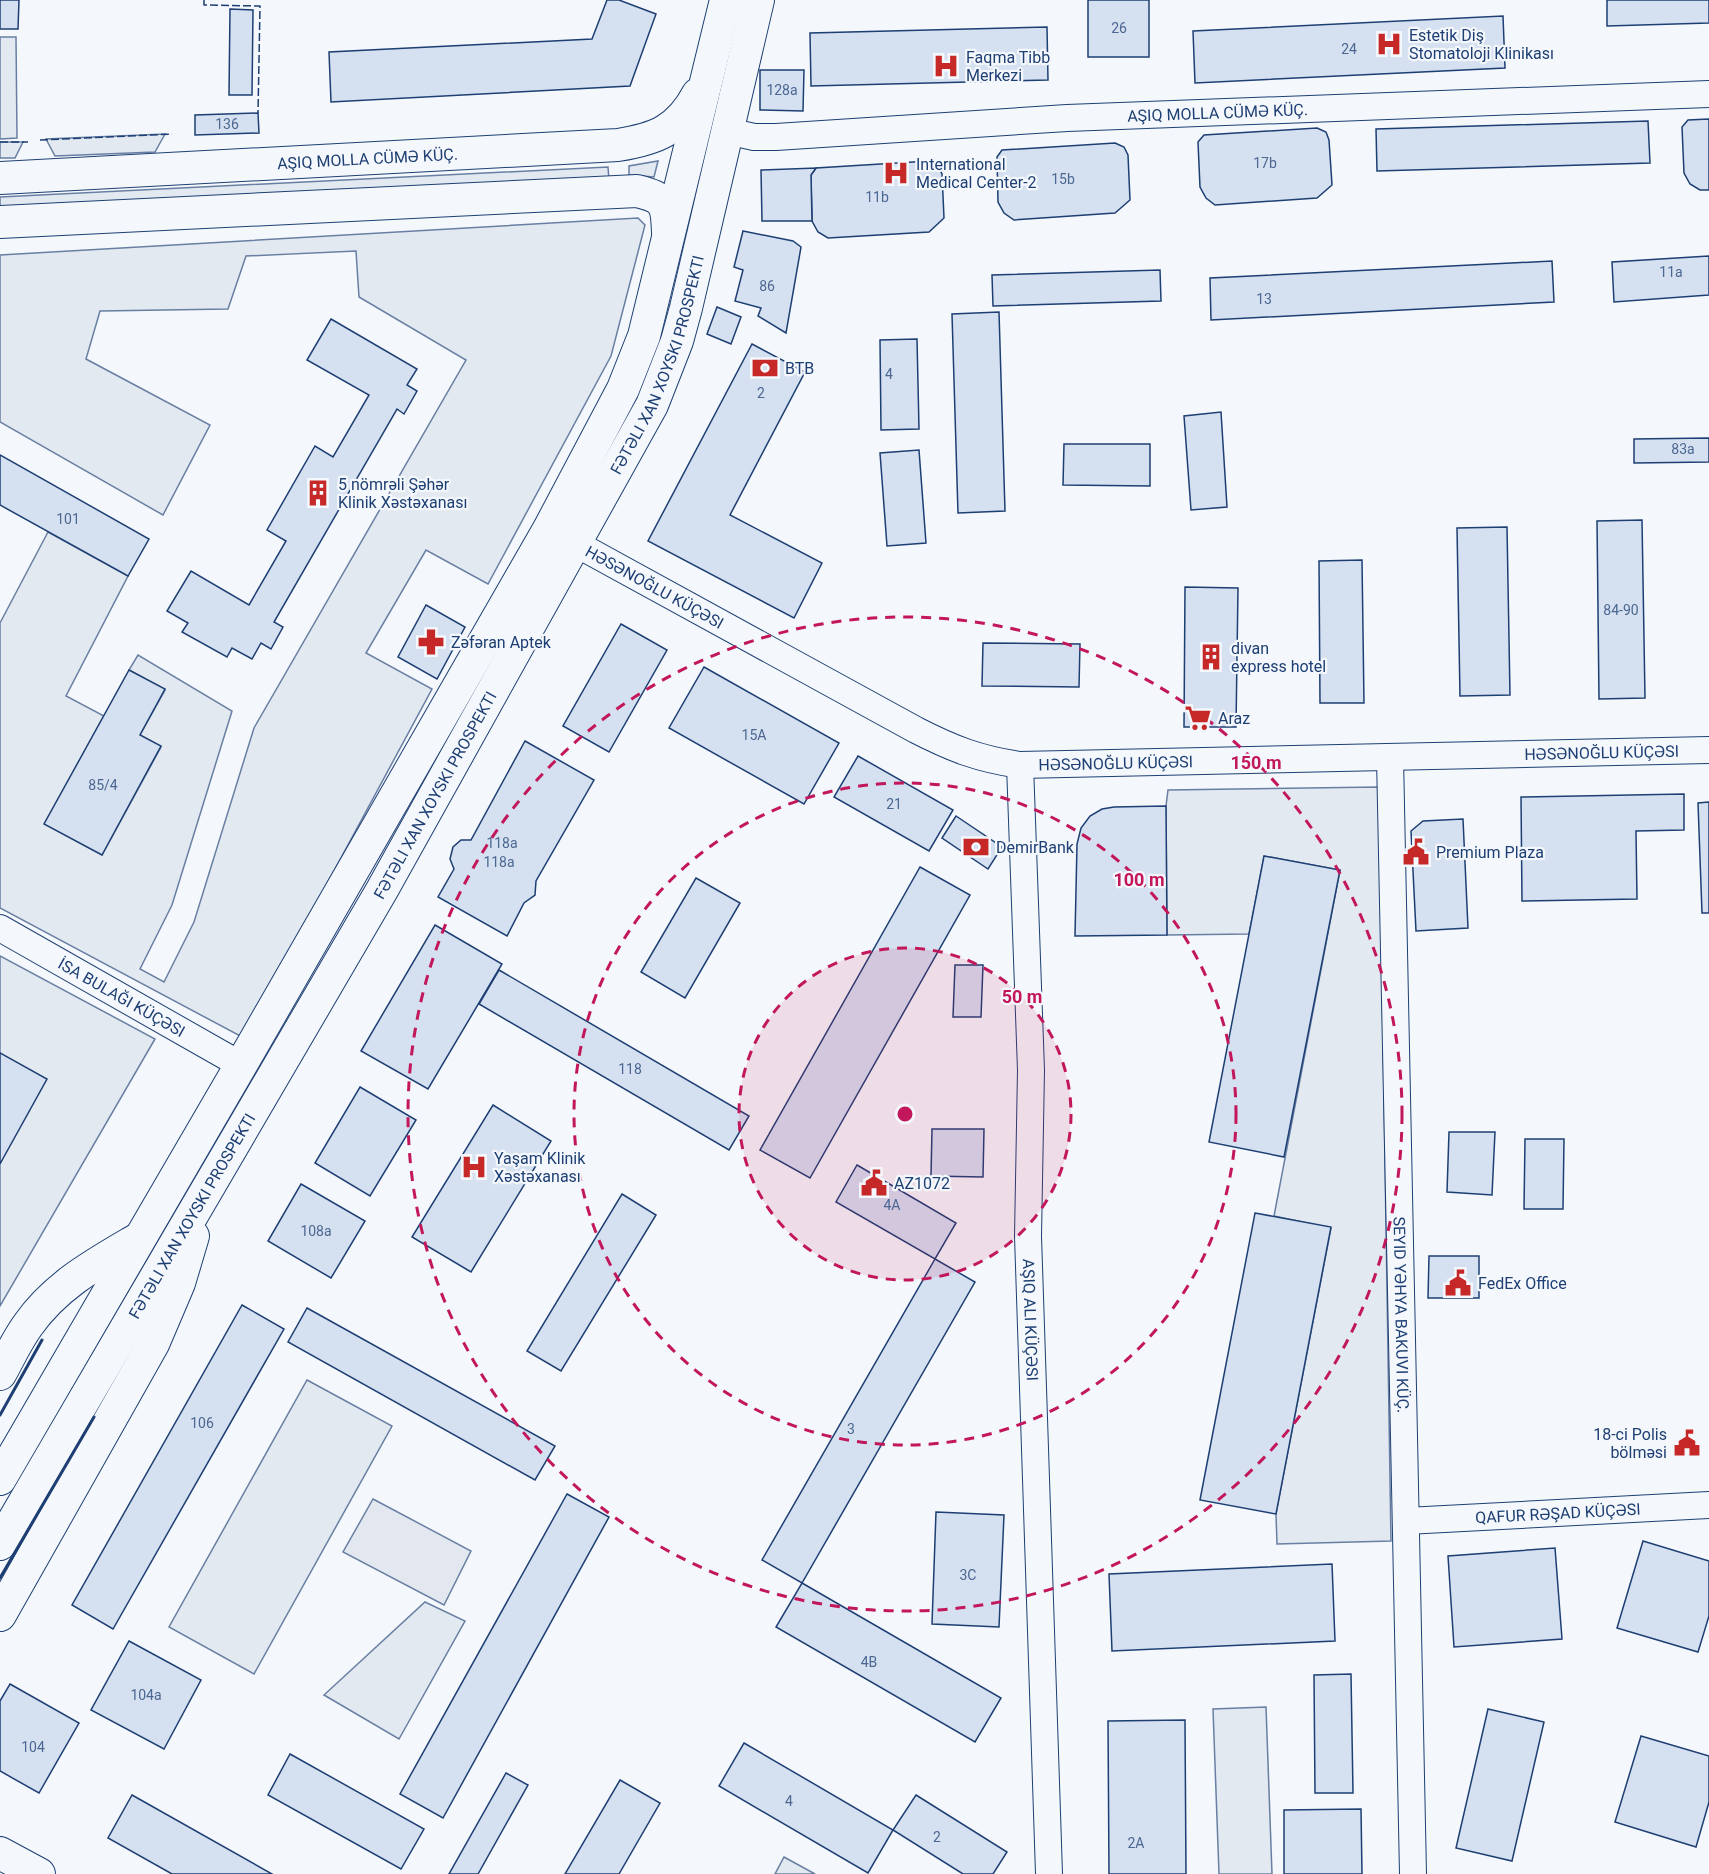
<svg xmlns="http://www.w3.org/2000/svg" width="1709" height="1874" font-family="Roboto,sans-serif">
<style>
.green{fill:#e3e9f0;stroke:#687fa3;stroke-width:1.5}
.parking{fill:#e3e8f0;stroke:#687fa3;stroke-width:1.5}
.building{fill:#d5e0f0;stroke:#1d3f73;stroke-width:1.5}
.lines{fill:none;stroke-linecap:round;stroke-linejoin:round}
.minor-casing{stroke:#1d3f73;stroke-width:28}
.major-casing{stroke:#1d3f73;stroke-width:34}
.minor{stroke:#f4f7fb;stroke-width:26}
.major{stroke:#f4f7fb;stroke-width:32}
.fence{stroke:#1d3f73;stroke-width:1.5;stroke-dasharray:8 3;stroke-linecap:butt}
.wall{stroke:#1d3f73;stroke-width:3}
.ring{fill:none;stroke:#c2185b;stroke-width:3;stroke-dasharray:10 8}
.labels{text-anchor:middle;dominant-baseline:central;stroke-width:4.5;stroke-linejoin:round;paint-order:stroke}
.number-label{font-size:14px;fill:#4b6792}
.poi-label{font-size:16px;fill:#1d3f73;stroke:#f4f7fb;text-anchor:start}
.street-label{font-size:16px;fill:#1d3f73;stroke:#f4f7fb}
.centre{fill:#c2185b;stroke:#f4f7fb;stroke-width:3}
.ring-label{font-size:18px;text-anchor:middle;font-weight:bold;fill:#c2185b;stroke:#f4f7fb;stroke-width:4.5;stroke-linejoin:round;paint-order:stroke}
</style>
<rect width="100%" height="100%" fill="#f4f7fb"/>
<g class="green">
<path d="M 0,37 L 16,37 L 17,138 L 0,139 Z"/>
<path d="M 165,134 L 155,152 L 55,156 L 46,139 Z"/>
<path d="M 0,142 L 23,142 L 15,158 L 0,158 Z"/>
<path d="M 658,161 L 654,177 L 629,175 L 629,166 Z"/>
<path d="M 608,167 L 609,180 L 0,210 L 0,197 Z"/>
<path d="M 638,218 L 645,225 L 611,356 L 488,584 L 426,550 L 366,653 L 432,689 L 244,1038 L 0,908 L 0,623 L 48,532 L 128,576 L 66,696 L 104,716 L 45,824 L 102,855 L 161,747 L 140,735 L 165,690 L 129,670 L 138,655 L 232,711 L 172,905 L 140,969 L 164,982 L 194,922 L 254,728 L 466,360 L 359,297 L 356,251 L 246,256 L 228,309 L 100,311 L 86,359 L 210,425 L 163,515 L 0,422 L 0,255 Z"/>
<path d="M 1379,787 L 1391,1541 L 1277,1544 L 1276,1514 L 1331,1228 L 1274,1216 L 1340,870 L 1264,856 L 1249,934 L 1167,935 L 1166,806 L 1168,790 Z"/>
<path d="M 0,956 L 155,1039 L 0,1306 Z"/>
<path d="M 307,1380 L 392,1426 L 254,1674 L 169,1627 Z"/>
<path d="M 425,1602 L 465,1621 L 399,1739 L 324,1695 Z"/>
<path d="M 1266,1707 L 1272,1874 L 1219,1874 L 1213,1709 Z"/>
<path d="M 784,1857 L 815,1874 L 775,1874 Z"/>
</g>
<path class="parking" d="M 373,1499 L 471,1551 L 444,1605 L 343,1552 Z"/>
<g class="building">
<path d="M 0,0 L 19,0 L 18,29 L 0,29 Z"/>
<path d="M 607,0 L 619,0 L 656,14 L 630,86 L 331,102 L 329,52 L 592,39 Z"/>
<rect x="1088" y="0" width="61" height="57"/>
<path d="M 1607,0 L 1709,0 L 1709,23 L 1607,26 Z"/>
<path d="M 230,9 L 253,10 L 252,95 L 229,95 Z"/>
<path d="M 1503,16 L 1505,68 L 1195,83 L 1193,31 Z"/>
<path d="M 1047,27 L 1048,80 L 811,86 L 810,33 Z"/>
<path d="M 760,70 L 804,70 L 803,111 L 760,110 Z"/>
<path d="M 258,113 L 259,133 L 195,135 L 195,115 Z"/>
<path d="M 1709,119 L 1709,190 L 1700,190 L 1690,184 L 1684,173 L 1682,127 L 1688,120 Z"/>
<path d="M 1648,121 L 1650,163 L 1377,171 L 1376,129 Z"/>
<path d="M 1317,128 L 1326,132 L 1329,140 L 1332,185 L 1317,198 L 1215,205 L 1206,198 L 1200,187 L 1198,142 L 1204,135 Z"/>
<path d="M 1115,143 L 1124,147 L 1128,155 L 1130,200 L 1115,213 L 1014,220 L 1004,213 L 998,202 L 997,157 L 1002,150 Z"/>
<path d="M 929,161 L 938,166 L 942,174 L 944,218 L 929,232 L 828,238 L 818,232 L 812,221 L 811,175 L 816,168 Z"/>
<path d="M 816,168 L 811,175 L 812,221 L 762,221 L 761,170 Z"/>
<path d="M 743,231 L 793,241 L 801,247 L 786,333 L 758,316 L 761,308 L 735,301 L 743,270 L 734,267 Z"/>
<path d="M 1709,256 L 1709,295 L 1614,302 L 1612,262 Z"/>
<path d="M 1552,261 L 1554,302 L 1211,320 L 1210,278 Z"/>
<path d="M 1160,270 L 1161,301 L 993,306 L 992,275 Z"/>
<path d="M 717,307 L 741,317 L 731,344 L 707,334 Z"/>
<path d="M 999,312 L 1005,511 L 958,513 L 952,314 Z"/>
<path d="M 331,319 L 417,369 L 407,385 L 417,391 L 404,414 L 397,409 L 274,622 L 283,627 L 271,649 L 261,643 L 252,659 L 232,648 L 227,657 L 182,632 L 188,623 L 167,611 L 191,571 L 249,605 L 286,541 L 267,530 L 315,446 L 333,457 L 369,395 L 307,360 Z"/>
<path d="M 917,339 L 919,429 L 881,430 L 880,340 Z"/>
<path d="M 752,344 L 805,372 L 730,515 L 822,563 L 794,618 L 648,541 Z"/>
<path d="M 1221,412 L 1227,507 L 1191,510 L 1184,416 Z"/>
<path d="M 1709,438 L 1709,462 L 1634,463 L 1634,439 Z"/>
<path d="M 1064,444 L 1150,444 L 1150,486 L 1063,485 Z"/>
<path d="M 919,450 L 926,543 L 887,546 L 880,453 Z"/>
<path d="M 0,455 L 149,539 L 128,576 L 0,505 Z"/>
<path d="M 1642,520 L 1645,698 L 1599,699 L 1597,521 Z"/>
<path d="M 1507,527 L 1510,695 L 1460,696 L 1457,528 Z"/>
<path d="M 1362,560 L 1364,703 L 1320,703 L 1319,561 Z"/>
<path d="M 1185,587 L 1238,588 L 1236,727 L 1184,727 Z"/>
<path d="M 426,605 L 465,627 L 437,679 L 398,657 Z"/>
<path d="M 621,624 L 667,650 L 609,752 L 563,726 Z"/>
<path d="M 983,643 L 1080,644 L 1079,687 L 982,686 Z"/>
<path d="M 704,667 L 839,743 L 804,804 L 669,728 Z"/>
<path d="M 129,670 L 165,689 L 140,735 L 161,746 L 102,855 L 44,824 Z"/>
<path d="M 525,741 L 594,780 L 536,881 L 535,895 L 524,903 L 507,936 L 438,897 L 454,869 L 450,859 L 453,847 L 461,840 L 471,840 Z"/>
<path d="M 858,756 L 953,810 L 929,851 L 834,797 Z"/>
<path d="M 1684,794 L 1684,830 L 1636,831 L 1637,899 L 1522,901 L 1521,797 Z"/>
<path d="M 1709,802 L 1709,913 L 1702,913 L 1698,803 Z"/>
<path d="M 1166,806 L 1167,935 L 1075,936 L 1077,844 L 1081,828 L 1090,816 L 1102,809 L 1114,807 Z"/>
<path d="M 956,816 L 1002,847 L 988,869 L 942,838 Z"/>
<path d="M 1463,819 L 1468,928 L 1416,931 L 1411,831 L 1423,821 Z"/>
<path d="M 1264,856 L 1340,870 L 1284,1157 L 1209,1142 Z"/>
<path d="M 920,867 L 970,895 L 810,1178 L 760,1150 Z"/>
<path d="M 696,878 L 740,903 L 685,998 L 641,972 Z"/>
<path d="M 435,925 L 502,964 L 428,1089 L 361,1051 Z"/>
<path d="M 955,965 L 983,965 L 981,1017 L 953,1017 Z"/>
<path d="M 499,970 L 749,1116 L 729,1150 L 479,1004 Z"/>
<path d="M 0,1053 L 47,1079 L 0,1164 Z"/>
<path d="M 360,1087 L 416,1120 L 370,1196 L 315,1163 Z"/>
<path d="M 493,1105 L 551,1141 L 471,1272 L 412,1237 Z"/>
<path d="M 932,1129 L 984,1129 L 983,1177 L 931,1176 Z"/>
<path d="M 1449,1132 L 1495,1132 L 1492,1195 L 1447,1192 Z"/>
<path d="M 1525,1139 L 1564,1139 L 1563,1209 L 1524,1209 Z"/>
<path d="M 857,1165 L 956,1223 L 935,1259 L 836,1202 Z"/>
<path d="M 301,1184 L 365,1221 L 331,1278 L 268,1241 Z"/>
<path d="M 622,1194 L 656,1215 L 561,1371 L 527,1351 Z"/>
<path d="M 1255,1213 L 1331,1227 L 1276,1514 L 1200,1500 Z"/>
<path d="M 1429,1256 L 1479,1256 L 1479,1298 L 1428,1298 Z"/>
<path d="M 935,1259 L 975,1282 L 802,1583 L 762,1560 Z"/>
<path d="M 242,1305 L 284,1329 L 113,1629 L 72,1605 Z"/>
<path d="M 307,1308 L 555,1446 L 535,1480 L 288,1342 Z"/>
<path d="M 567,1494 L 609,1517 L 443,1818 L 400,1794 Z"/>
<path d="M 936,1512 L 1004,1515 L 999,1627 L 932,1624 Z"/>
<path d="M 1643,1541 L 1709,1561 L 1709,1616 L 1698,1652 L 1617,1628 Z"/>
<path d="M 1555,1548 L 1562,1639 L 1454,1647 L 1448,1556 Z"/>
<path d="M 1332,1564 L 1335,1641 L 1112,1651 L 1109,1574 Z"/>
<path d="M 802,1583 L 1001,1698 L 975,1742 L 776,1627 Z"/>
<path d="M 129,1641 L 201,1680 L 164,1749 L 91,1710 Z"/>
<path d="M 1351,1674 L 1353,1793 L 1315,1793 L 1314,1675 Z"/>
<path d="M 10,1684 L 79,1723 L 39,1793 L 0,1771 L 0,1701 Z"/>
<path d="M 1488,1709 L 1544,1722 L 1512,1861 L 1456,1848 Z"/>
<path d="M 1185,1720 L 1186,1874 L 1109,1874 L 1108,1721 Z"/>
<path d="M 1641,1736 L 1709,1756 L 1709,1802 L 1696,1847 L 1615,1822 Z"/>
<path d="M 744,1743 L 893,1830 L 868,1873 L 719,1786 Z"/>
<path d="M 290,1754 L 424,1829 L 401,1869 L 268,1795 Z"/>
<path d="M 506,1773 L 528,1785 L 478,1874 L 449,1874 Z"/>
<path d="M 620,1780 L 660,1803 L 619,1874 L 565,1874 Z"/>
<path d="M 132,1795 L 272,1874 L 172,1874 L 108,1838 Z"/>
<path d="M 916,1795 L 1007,1852 L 993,1874 L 963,1874 L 893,1830 Z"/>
<path d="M 1361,1809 L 1362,1874 L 1284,1874 L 1284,1810 Z"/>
</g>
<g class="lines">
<g class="minor-casing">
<g id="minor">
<path id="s1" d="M 727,131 L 754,137 L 776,137 L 1067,118 L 1709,94"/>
<path id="s2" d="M 560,535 L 916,730 C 953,749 979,759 1020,765 L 1709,750"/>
<path id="s3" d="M 1390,757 L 1413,1874"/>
<path id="s4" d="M 1020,765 L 1031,1070 L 1028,1236 L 1049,1874"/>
<path id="s5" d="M 0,928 L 241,1065"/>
<path id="s6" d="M 1406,1521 L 1709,1505"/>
</g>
</g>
<g class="major-casing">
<g id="major">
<path id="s7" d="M 0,178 L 618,145 C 656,139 679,130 698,94"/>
<path d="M 0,222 L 637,191 C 666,198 667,204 668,233"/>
<path d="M 0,1374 C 9,1358 17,1340 28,1325 C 56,1285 97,1263 138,1239"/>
<path d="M 0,1479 L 241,1065 L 549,529 L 623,389 L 644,336 L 726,0"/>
<path id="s8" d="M 0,1544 L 382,890 L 652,405 L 677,341 L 686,308 L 758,0"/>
<path d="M 0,1615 L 153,1344 L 179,1283 L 193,1236"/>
<path d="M 0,1853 L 39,1874"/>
</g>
</g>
<use href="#minor" class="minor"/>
<use href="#major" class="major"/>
<g class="fence">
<path d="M 204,0 L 204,5 L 260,6 L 258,113"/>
<path d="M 40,140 L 172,134"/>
<path d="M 0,142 L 28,142"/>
</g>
<g class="wall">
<path d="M 0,1415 L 42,1340"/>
<path d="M 0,1578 L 94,1417"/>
</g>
</g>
<circle cx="905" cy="1114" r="166" fill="#c2185b" fill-opacity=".12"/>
<g class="ring">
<circle cx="905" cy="1114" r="166"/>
<circle cx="905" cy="1114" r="331"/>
<circle cx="905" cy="1114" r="497"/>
</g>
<defs>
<g id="hospital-bare" transform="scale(2.07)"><path d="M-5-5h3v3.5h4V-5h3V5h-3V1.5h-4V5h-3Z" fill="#c62828" stroke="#f4f7fb" stroke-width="2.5" paint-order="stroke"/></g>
<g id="bank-bare" transform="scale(2.07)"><path d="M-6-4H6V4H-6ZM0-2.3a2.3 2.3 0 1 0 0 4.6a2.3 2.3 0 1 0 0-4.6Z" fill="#c62828" stroke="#f4f7fb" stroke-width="2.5" paint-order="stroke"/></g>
<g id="building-bare" transform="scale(2.07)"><path d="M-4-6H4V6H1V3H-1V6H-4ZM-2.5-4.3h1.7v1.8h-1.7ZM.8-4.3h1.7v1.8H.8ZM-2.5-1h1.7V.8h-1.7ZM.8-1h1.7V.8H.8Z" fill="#c62828" stroke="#f4f7fb" stroke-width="2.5" paint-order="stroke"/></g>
<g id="pharmacy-bare" transform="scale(2.07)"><path d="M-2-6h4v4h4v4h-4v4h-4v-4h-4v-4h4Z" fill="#c62828" stroke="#f4f7fb" stroke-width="2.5" paint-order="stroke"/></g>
<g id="supermarket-bare" transform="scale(2.07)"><path d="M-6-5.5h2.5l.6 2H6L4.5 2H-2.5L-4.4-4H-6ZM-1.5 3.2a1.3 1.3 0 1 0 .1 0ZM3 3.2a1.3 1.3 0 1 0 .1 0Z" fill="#c62828" stroke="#f4f7fb" stroke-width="2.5" paint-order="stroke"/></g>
<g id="civic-bare" transform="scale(2.07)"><path d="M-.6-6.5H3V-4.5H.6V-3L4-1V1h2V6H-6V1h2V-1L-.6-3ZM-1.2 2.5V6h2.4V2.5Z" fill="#c62828" stroke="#f4f7fb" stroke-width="2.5" paint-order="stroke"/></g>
</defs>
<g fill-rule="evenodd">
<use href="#hospital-bare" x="1389" y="44"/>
<use href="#hospital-bare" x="946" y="66"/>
<use href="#hospital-bare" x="896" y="173"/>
<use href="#bank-bare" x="765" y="368"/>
<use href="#building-bare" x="318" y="493"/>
<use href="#pharmacy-bare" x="431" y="642"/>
<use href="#building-bare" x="1211" y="657"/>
<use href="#supermarket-bare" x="1198" y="718"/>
<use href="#bank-bare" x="976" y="847"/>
<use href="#civic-bare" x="1416" y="852"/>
<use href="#hospital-bare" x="474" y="1167"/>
<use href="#civic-bare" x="874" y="1183"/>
<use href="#civic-bare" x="1458" y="1283"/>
<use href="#civic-bare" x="1687" y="1443"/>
</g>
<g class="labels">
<g class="number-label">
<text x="1119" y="28">26</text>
<text x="1349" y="49">24</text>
<text x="782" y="90">128a</text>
<text x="227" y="124">136</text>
<text x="1265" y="163">17b</text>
<text x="1063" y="179">15b</text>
<text x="877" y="197">11b</text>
<text x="1671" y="272">11а</text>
<text x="767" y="286">86</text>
<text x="1264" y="299">13</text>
<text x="889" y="374">4</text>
<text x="761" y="393">2</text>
<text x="1683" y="449">83а</text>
<text x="68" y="519">101</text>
<text x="1621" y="610">84-90</text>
<text x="754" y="735">15A</text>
<text x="103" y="785">85/4</text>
<text x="894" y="804">21</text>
<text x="502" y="843">118a</text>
<text x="499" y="862">118а</text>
<text x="630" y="1069">118</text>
<text x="892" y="1205">4А</text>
<text x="316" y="1231">108а</text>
<text x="202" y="1423">106</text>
<text x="851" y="1429">3</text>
<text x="968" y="1575">3C</text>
<text x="869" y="1662">4В</text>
<text x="146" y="1695">104a</text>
<text x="33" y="1747">104</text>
<text x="789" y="1801">4</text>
<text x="937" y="1837">2</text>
<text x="1136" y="1843">2A</text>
</g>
<g class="poi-label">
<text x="1409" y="35">Estetik Diş<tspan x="1409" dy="18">Stomatoloji Klinikası</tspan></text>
<text x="966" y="57">Faqma Tibb<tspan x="966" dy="18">Merkezi</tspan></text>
<text x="916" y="164">International<tspan x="916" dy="18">Medical Center-2</tspan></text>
<text x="785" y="368">BTB</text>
<text x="338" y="484">5 nömrəli Şəhər<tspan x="338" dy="18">Klinik Xəstəxanası</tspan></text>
<text x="451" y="642">Zəfəran Aptek</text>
<text x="1231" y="648">divan<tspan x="1231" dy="18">express hotel</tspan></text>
<text x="1218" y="718">Araz</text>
<text x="996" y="847">DemirBank</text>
<text x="1436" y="852">Premium Plaza</text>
<text x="494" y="1158">Yaşam Klinik<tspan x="494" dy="18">Xəstəxanası</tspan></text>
<text x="894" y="1183">AZ1072</text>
<text x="1478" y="1283">FedEx Office</text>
<text x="1667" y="1434" text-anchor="end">18-ci Polis<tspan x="1667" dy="18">bölməsi</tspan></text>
</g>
<g class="street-label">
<text stroke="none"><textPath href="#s1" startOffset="492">AŞIQ MOLLA CÜMƏ KÜÇ.</textPath></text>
<text stroke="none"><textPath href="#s7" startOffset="368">AŞIQ MOLLA CÜMƏ KÜÇ.</textPath></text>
<text stroke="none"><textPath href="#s8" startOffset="1352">FƏTƏLI XAN XOYSKI PROSPEKTI</textPath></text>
<text stroke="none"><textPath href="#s2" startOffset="108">HƏSƏNOĞLU KÜÇƏSI</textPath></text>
<text stroke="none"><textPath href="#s2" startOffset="1098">HƏSƏNOĞLU KÜÇƏSI</textPath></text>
<text stroke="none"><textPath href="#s2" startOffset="612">HƏSƏNOĞLU KÜÇƏSI</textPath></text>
<text stroke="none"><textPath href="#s8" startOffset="866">FƏTƏLI XAN XOYSKI PROSPEKTI</textPath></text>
<text stroke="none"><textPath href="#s5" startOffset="140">İSA BULAĞI KÜÇƏSI</textPath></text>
<text stroke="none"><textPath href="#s8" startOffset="380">FƏTƏLI XAN XOYSKI PROSPEKTI</textPath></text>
<text stroke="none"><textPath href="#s3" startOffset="558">SEYID YƏHYA BAKUVI KÜÇ.</textPath></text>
<text stroke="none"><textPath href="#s4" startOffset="555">AŞIQ ALI KÜÇƏSI</textPath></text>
<text stroke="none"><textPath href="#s6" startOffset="152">QAFUR RƏŞAD KÜÇƏSI</textPath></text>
</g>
</g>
<circle cx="905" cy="1114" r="9" class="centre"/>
<g class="ring-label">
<text x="1256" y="769">150 m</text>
<text x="1139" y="886">100 m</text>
<text x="1022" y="1003">50 m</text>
</g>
</svg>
